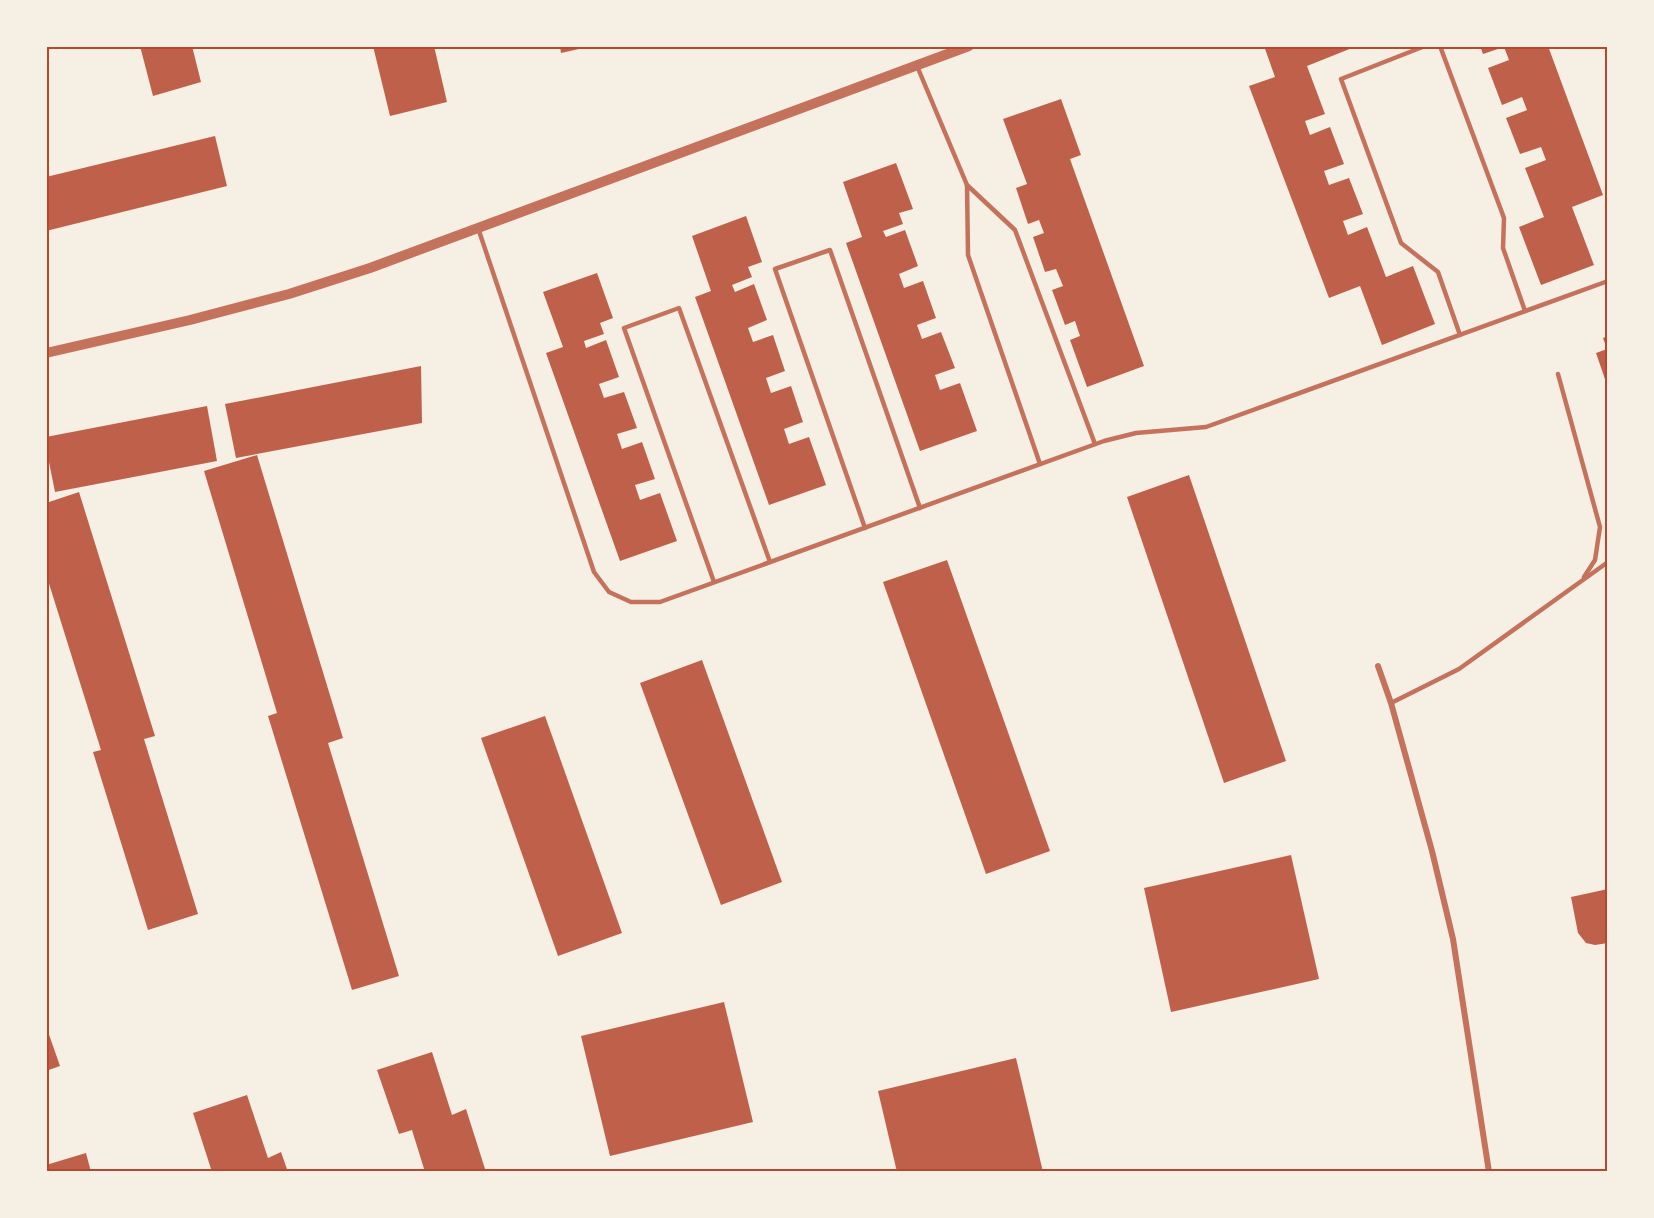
<svg xmlns="http://www.w3.org/2000/svg" width="1654" height="1218" font-family="'Public Sans',sans-serif">
<style>
.building{fill:#bf614a}
.lines{fill:none;stroke-linecap:round;stroke-linejoin:round}
.service{stroke:#c5725c;stroke-width:4.5}
.minor{stroke:#c5725c;stroke-width:6}
.tertiary{stroke:#c5725c;stroke-width:10}
.neatline{fill:none;stroke:#b5482f;stroke-width:2}
</style>
<rect width="100%" height="100%" fill="#f6efe4"/>
<g class="building">
<path d="M 140,46 L 192,46 L 201,82 L 153,96 Z"/>
<path d="M 373,46 L 434,46 L 447,102 L 390,116 Z"/>
<path d="M 560,46 L 587,46 L 588,47 L 561,53 Z"/>
<path d="M 1264,46 L 1357,46 L 1307,66 L 1325,114 L 1305,121 L 1310,135 L 1330,127 L 1344,164 L 1324,171 L 1329,185 L 1349,178 L 1363,214 L 1343,221 L 1348,235 L 1367,227 L 1386,277 L 1413,266 L 1435,324 L 1382,345 L 1360,286 L 1329,298 L 1249,86 L 1275,77 Z"/>
<path d="M 1480,46 L 1548,46 L 1603,195 L 1572,207 L 1594,265 L 1541,285 L 1519,227 L 1544,217 L 1525,168 L 1546,160 L 1541,147 L 1520,154 L 1506,118 L 1527,110 L 1522,97 L 1502,105 L 1488,68 L 1509,60 L 1504,47 L 1483,54 Z"/>
<path d="M 1061,99 L 1081,155 L 1070,159 L 1144,366 L 1087,387 L 1070,340 L 1080,336 L 1075,321 L 1065,325 L 1052,290 L 1063,286 L 1056,269 L 1045,272 L 1033,237 L 1044,233 L 1039,220 L 1028,224 L 1016,188 L 1027,184 L 1003,119 Z"/>
<path d="M 215,136 L 227,186 L 46,231 L 46,177 Z"/>
<path d="M 896,163 L 913,209 L 899,213 L 903,224 L 883,231 L 886,237 L 905,230 L 918,266 L 899,274 L 904,288 L 923,281 L 936,318 L 917,325 L 922,339 L 941,332 L 955,368 L 935,375 L 940,390 L 960,383 L 977,431 L 920,451 L 846,243 L 862,237 L 843,182 Z"/>
<path d="M 746,216 L 762,262 L 748,267 L 752,277 L 732,285 L 735,292 L 754,284 L 767,320 L 748,328 L 753,342 L 773,335 L 785,371 L 766,378 L 771,393 L 791,386 L 803,422 L 784,429 L 789,444 L 809,437 L 826,485 L 769,505 L 695,297 L 711,291 L 692,236 Z"/>
<path d="M 597,273 L 613,318 L 600,323 L 604,334 L 584,341 L 586,348 L 606,340 L 619,377 L 599,384 L 604,398 L 624,392 L 637,428 L 617,434 L 622,449 L 642,442 L 655,479 L 635,485 L 640,500 L 660,493 L 677,541 L 620,561 L 546,353 L 563,347 L 543,292 Z"/>
<path d="M 1608,336 L 1608,385 L 1607,385 L 1596,353 L 1607,349 L 1603,338 Z"/>
<path d="M 421,366 L 422,423 L 236,458 L 225,404 Z"/>
<path d="M 207,406 L 217,461 L 55,492 L 46,447 L 46,437 Z"/>
<path d="M 257,455 L 343,738 L 328,743 L 399,976 L 352,990 L 268,716 L 277,713 L 204,471 Z"/>
<path d="M 1189,475 L 1286,761 L 1224,783 L 1127,497 Z"/>
<path d="M 79,492 L 155,736 L 144,739 L 198,914 L 148,930 L 93,752 L 101,750 L 46,574 L 46,503 Z"/>
<path d="M 947,560 L 1050,851 L 986,874 L 883,582 Z"/>
<path d="M 702,660 L 782,882 L 721,905 L 640,683 Z"/>
<path d="M 545,716 L 622,933 L 558,956 L 481,738 Z"/>
<path d="M 1291,855 L 1319,979 L 1171,1012 L 1144,888 Z"/>
<path d="M 1608,889 L 1608,943 L 1595,945 L 1586,943 L 1578,933 L 1571,897 Z"/>
<path d="M 724,1002 L 753,1122 L 610,1156 L 581,1036 Z"/>
<path d="M 46,1026 L 60,1066 L 46,1071 Z"/>
<path d="M 432,1052 L 452,1115 L 466,1109 L 486,1172 L 425,1172 L 412,1130 L 399,1134 L 377,1070 Z"/>
<path d="M 1016,1058 L 1043,1172 L 897,1172 L 878,1091 Z"/>
<path d="M 247,1095 L 268,1158 L 281,1152 L 288,1172 L 212,1172 L 193,1113 Z"/>
<path d="M 86,1153 L 91,1172 L 46,1172 L 46,1165 Z"/>
</g>
<g class="lines">
<g class="service">
<path d="M 1425,46 L 1341,79 L 1401,243 L 1438,272 L 1460,335"/>
<path d="M 1440,46 L 1504,218 L 1503,248 L 1525,311"/>
<path d="M 917,66 L 967,185 L 968,255 L 1040,464"/>
<path d="M 967,185 L 1015,230 L 1095,444"/>
<path d="M 478,228 L 594,572 L 609,592 L 631,602 L 660,602 L 1104,441 L 1136,433 L 1206,427 L 1608,281"/>
<path d="M 1558,374 L 1600,527 L 1595,560 L 1584,577"/>
<path d="M 865,528 L 775,269 L 830,250 L 920,508"/>
<path d="M 714,582 L 624,328 L 679,308 L 770,562"/>
<path d="M 1391,703 L 1459,669 L 1608,562"/>
</g>
<path class="minor" d="M 1378,666 L 1391,703 L 1432,851 L 1453,939 L 1489,1172"/>
<path class="tertiary" d="M 46,353 L 190,320 L 289,294 L 370,268 L 969,46"/>
</g>
<rect width="1654" height="1218" fill="none" stroke="#f6efe4" stroke-width="96"/>
<rect x="48" y="48" width="1558" height="1122" class="neatline"/>
</svg>
